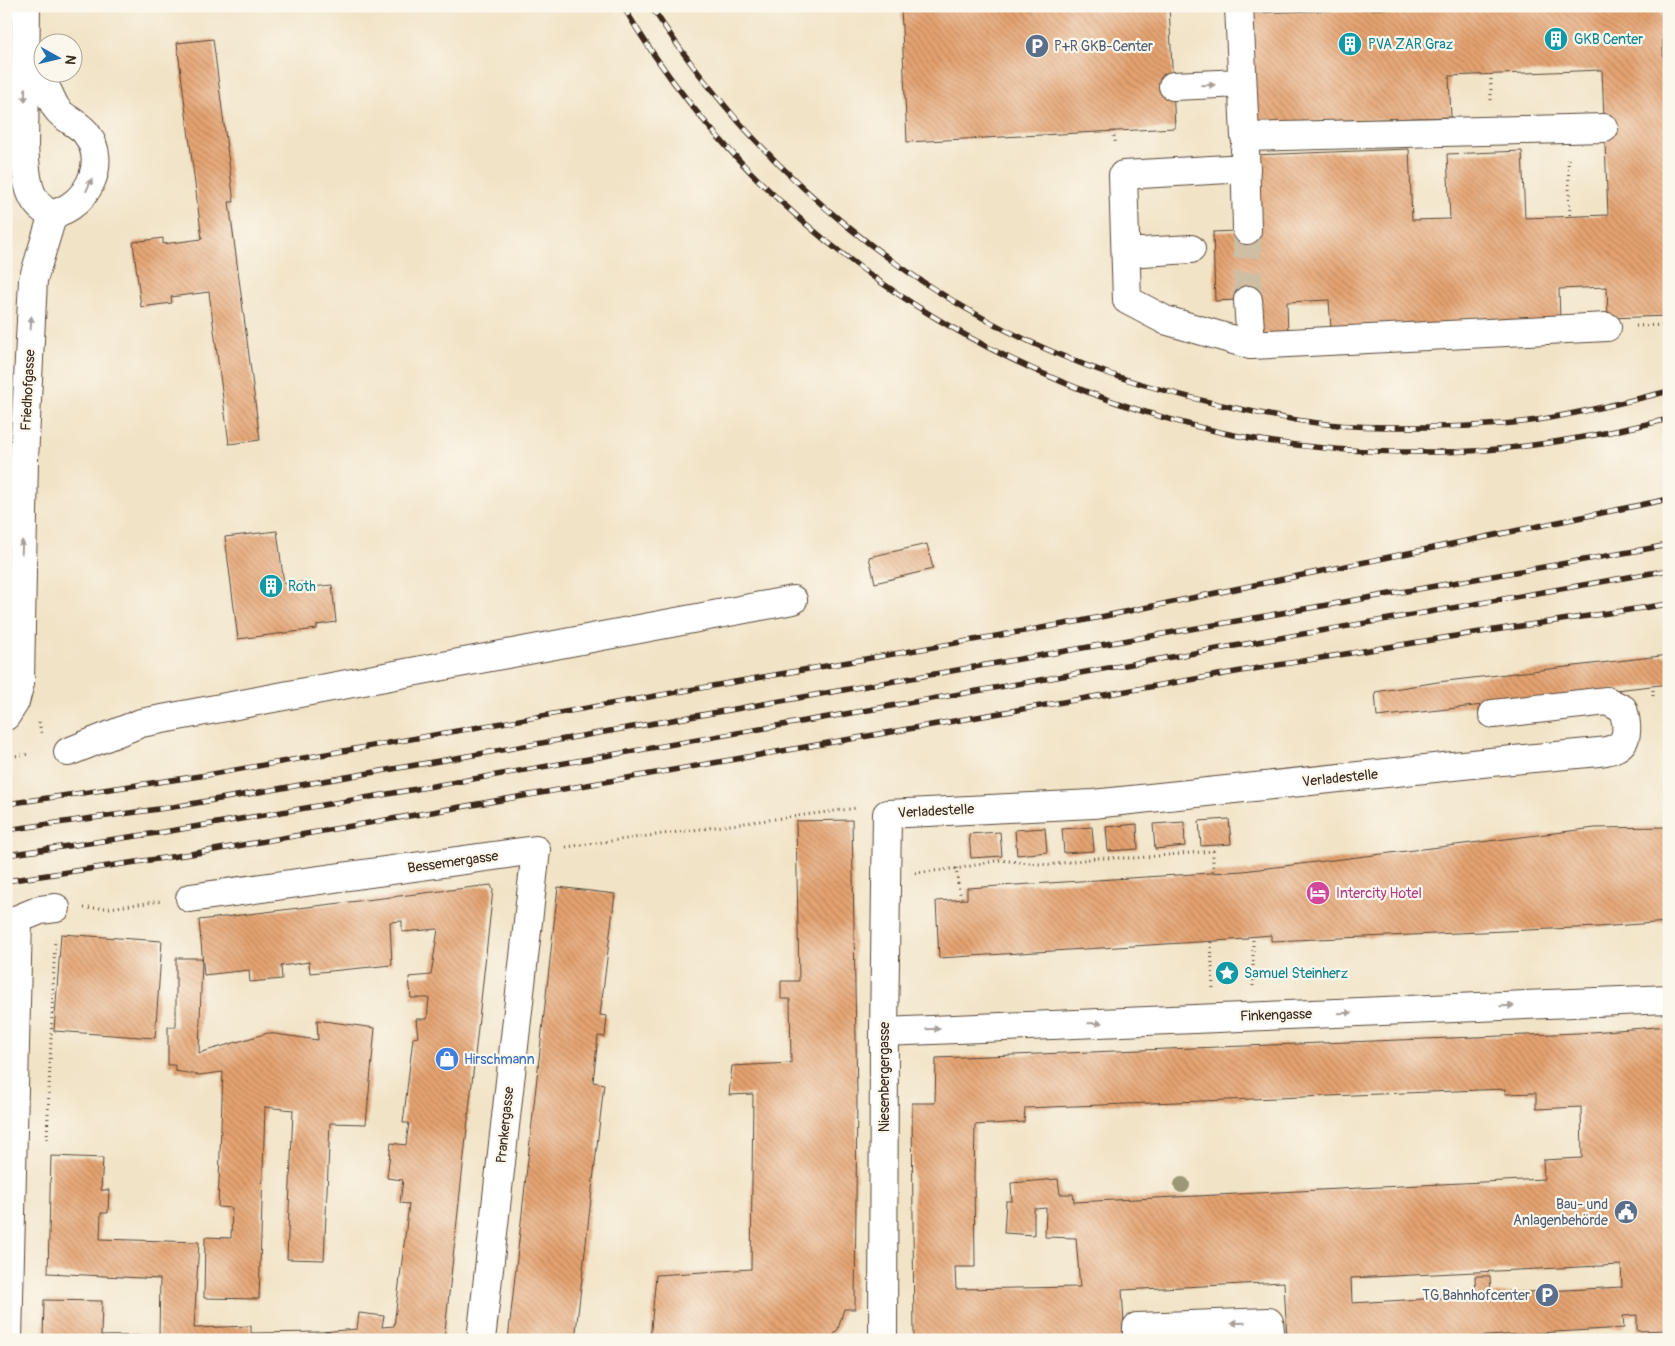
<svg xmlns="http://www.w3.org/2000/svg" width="1675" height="1346" font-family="Pangolin,sans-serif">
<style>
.building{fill:url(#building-back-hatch);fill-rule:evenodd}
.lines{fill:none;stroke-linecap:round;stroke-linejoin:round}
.minor-tunnel{stroke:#cdbea4;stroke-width:28;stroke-dasharray:28 14;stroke-linecap:butt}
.minor-casing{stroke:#564637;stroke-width:30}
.path{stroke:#564637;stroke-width:3;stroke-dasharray:1 4;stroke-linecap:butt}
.minor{stroke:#fff;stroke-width:28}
.rail-casing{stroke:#3b2a1e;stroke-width:5.5}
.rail{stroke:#fbf7ec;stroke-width:4;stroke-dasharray:11;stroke-linecap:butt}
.tree{fill:#9c9777}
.oneway{fill:#a79f9a}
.labels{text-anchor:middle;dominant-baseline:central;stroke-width:4.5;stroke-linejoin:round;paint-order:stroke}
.culture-label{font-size:14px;fill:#0d838f;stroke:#fbf7ec;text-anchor:start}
.service-label{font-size:14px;fill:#4e5e75;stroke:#fbf7ec;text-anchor:end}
.street-label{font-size:14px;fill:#3b2a1e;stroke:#fbf7ec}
.hotel-label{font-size:14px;fill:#b23c85;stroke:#fbf7ec;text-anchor:start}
.shop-label{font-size:14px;fill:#366cbe;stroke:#fbf7ec;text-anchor:start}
</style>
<defs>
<pattern id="building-back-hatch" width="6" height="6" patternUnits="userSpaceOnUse" patternTransform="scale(1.25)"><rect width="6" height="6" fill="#e5a371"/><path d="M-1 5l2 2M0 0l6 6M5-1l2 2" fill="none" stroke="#bb855c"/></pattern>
</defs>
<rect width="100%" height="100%" fill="#fbf7ec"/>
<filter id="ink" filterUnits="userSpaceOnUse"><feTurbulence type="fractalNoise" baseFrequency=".02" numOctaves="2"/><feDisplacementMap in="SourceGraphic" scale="10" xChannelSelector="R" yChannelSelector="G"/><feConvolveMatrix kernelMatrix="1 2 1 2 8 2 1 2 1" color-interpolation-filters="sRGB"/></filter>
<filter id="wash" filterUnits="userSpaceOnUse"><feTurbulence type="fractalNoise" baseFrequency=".0096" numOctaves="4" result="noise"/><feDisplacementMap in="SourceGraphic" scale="20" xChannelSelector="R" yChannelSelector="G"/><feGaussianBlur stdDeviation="1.12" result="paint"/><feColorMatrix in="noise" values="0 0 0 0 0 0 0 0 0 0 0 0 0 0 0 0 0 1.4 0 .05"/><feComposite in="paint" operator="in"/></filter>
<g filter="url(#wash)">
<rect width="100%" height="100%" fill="#f1e3c6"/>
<g id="blocks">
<g class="building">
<path d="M 901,6 L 1169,6 L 1175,128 L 907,142 Z"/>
<path d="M 1475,6 L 1661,6 L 1669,174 L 1669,316 L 1608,318 L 1607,287 L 1559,289 L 1560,321 L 1331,329 L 1329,300 L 1287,302 L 1288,337 L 1260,338 L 1258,299 L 1215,301 L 1213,232 L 1257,230 L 1254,155 L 1409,149 L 1412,220 L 1450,219 L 1447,154 L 1522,151 L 1525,218 L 1608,215 L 1602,70 L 1449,76 L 1451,117 L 1255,123 L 1252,13 Z"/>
<path d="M 213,39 L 234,202 L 229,202 L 260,440 L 229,444 L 209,292 L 171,297 L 172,303 L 141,307 L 133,242 L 163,238 L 163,244 L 202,239 L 177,43 Z"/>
<path d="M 277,531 L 284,584 L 311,581 L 312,587 L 332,585 L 336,622 L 317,625 L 317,629 L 238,639 L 225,537 Z"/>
<path d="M 927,544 L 933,569 L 875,583 L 869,557 Z"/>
<path d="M 1669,655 L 1669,684 L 1377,717 L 1375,692 L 1438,682 Z"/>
<path d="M 1229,819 L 1231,844 L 1201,846 L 1199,821 Z"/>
<path d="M 852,820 L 857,1095 L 855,1309 L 844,1309 L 838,1329 L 830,1340 L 650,1340 L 656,1275 L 751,1269 L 753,1094 L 729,1095 L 732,1066 L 791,1063 L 790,999 L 781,999 L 781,981 L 799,981 L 796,821 Z"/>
<path d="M 1184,822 L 1185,846 L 1155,849 L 1153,824 Z"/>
<path d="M 1137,824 L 1138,849 L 1108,851 L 1106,827 Z"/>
<path d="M 1092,827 L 1094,851 L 1064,853 L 1062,829 Z"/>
<path d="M 1669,827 L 1669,922 L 1598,927 L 1271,941 L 1271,935 L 1247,937 L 1247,939 L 939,958 L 936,901 L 967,899 L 967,888 L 1243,871 L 1595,828 Z"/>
<path d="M 1045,828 L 1047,852 L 1017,855 L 1015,830 Z"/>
<path d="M 1000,832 L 1002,856 L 971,858 L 969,834 Z"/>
<path d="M 491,885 L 493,890 L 444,1340 L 43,1340 L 44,1300 L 102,1301 L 101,1336 L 159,1335 L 160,1279 L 48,1273 L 51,1156 L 103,1158 L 101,1190 L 109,1190 L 108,1213 L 101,1213 L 100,1239 L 199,1242 L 194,1328 L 251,1326 L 251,1333 L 321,1332 L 357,1329 L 359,1313 L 384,1316 L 382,1327 L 394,1326 L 409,1204 L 400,1203 L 403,1180 L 387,1178 L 391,1143 L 406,1145 L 409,1123 L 403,1123 L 404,1115 L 413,1038 L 418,1037 L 416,1019 L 427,1019 L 429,998 L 411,998 L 409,977 L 431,975 L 438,929 L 402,932 L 402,921 L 390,922 L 392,965 L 310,973 L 309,962 L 281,966 L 282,979 L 250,982 L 249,970 L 204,975 L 199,920 Z"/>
<path d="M 558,887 L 615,894 L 600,1015 L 607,1016 L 605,1037 L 598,1036 L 593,1082 L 604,1084 L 575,1340 L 508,1340 Z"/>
<path d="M 61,934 L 162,941 L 155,1038 L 54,1031 Z"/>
<path d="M 176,958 L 202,958 L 199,1053 L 268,1033 L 318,1040 L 317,1020 L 375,1028 L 366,1124 L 330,1123 L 324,1260 L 287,1259 L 293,1110 L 265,1107 L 259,1299 L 204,1298 L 205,1237 L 231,1238 L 232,1208 L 218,1207 L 223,1072 L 199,1075 L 175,1071 L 175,1065 L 168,1065 L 168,1027 L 176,1027 Z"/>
<path d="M 1669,1026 L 1669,1330 L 1637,1331 L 1637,1315 L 1623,1316 L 1624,1328 L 1419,1340 L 1287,1340 L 1284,1282 L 1122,1290 L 1125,1340 L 914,1340 L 912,1103 L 935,1103 L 936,1058 L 1579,1033 ZM 1505,1089 L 1505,1094 L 1536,1093 L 1536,1109 L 1581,1107 L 1582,1158 L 1543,1160 L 1544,1179 L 1074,1202 L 1073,1194 L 1060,1194 L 1058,1179 L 1011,1183 L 1012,1201 L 1006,1201 L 1004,1233 L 1034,1235 L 1034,1209 L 1046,1208 L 1045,1237 L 1076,1238 L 1080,1287 L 956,1289 L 955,1267 L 975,1267 L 974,1176 L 975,1125 L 1024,1122 L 1025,1108 ZM 1621,1265 L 1622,1287 L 1491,1294 L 1490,1276 L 1475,1276 L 1476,1296 L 1352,1303 L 1351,1278 Z"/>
</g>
</g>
</g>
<g filter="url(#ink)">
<use href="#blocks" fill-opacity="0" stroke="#564637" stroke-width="1"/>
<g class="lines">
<path class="minor-tunnel" d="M 1247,230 L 1248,300"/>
<g class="minor-casing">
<g id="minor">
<path d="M 26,6 L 24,146 C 26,169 25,206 53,214 C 87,206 109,163 86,133 C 78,123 64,119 57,109 C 53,104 51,97 48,92 C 41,77 34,62 27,47"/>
<path d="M 1239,6 L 1245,137 L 1604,128"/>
<path d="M 1173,86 L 1242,83"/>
<path d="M 1245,149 L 1247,230"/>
<path d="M 1246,168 L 1123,175 L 1127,300 L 1165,320 L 1251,345"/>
<path d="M 1126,253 L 1191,249"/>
<path d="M 1248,300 L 1251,345 L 1607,327"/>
<path d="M 6,716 L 15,702 L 20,683 L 24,459 L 33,280 L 53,214"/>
<path d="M 68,752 L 141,723 L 793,600"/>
<path d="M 190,898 L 536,850 L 481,1340"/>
<path d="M 884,1032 L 1669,999"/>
<path d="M 8,1340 L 18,919 L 40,910 L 56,908"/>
<path d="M 883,1340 L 884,1032 L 887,814 L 1093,804 L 1491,762 L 1599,752 C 1628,749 1630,734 1623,709 L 1607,701 L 1493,714"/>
<path d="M 1137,1340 L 1137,1327 L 1269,1322 L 1271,1340"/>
</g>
</g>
<g class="path">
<path d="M 1491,74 L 1491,101"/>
<path d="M 1669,120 L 1667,125 L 1669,125"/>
<path d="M 1113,131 L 1116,145"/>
<path d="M 1568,159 L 1570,216"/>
<path d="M 1636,326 L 1669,325"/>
<path d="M 1653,690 L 1653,699"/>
<path d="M 39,722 L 42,736"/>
<path d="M 6,757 L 30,754"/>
<path d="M 566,847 L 857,808"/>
<path d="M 956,868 L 959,890 L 962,899"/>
<path d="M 915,873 L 961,868 L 1000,860 L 1049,865 L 1096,858 L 1135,858 L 1213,851 L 1213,873"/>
<path d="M 84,908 L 109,908 L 162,901"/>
<path d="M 1211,942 L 1213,989"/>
<path d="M 1253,986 L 1253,936"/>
<path d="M 47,1139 L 55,939"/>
</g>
<use href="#minor" class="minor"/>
<g class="rail-casing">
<g id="rail">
<path d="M 623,6 C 753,226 977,378 1224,433 C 1293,448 1365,453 1435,452 C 1514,452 1592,437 1669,419"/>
<path d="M 651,6 C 759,173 920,309 1110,374 C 1145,386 1180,395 1217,404 C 1245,410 1274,417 1303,421 C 1340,427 1377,427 1414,427 C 1455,427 1497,426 1537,420 C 1581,413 1626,402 1669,391"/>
<path d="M 6,804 L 207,775 L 1081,621 L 1669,499"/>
<path d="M 6,830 L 173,807 L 462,757 L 1669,545"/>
<path d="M 6,855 L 164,832 L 382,795 L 1669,570"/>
<path d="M 6,881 L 191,854 L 1247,670 L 1474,633 L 1669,604"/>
</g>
</g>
<use href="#rail" class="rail"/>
</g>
<circle class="tree" cx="1182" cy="1185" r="8"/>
<defs><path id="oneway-solid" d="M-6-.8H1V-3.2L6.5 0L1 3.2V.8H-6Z" transform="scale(1.25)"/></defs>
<g class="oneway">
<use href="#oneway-solid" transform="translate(1208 85) rotate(-2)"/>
<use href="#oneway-solid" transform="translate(25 95) rotate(91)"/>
<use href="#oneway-solid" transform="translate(89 185) rotate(-66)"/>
<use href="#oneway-solid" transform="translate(31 323) rotate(-87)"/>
<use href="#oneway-solid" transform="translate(22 547) rotate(-88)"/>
<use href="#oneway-solid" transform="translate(1507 1006) rotate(-2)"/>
<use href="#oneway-solid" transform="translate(1345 1013) rotate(-2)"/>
<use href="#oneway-solid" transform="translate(1095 1023) rotate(-2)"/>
<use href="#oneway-solid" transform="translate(933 1029) rotate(-2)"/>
<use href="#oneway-solid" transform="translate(1238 1323) rotate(178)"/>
</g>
</g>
<defs>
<g id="building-disc" transform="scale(1.25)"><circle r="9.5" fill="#0f9aa8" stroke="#fbf7ec"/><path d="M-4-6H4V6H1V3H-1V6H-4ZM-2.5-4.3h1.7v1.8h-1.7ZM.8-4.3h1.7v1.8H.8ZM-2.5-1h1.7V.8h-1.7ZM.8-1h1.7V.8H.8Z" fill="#fff"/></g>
<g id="parking-disc" transform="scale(1.25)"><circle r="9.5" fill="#5c6f8a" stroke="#fbf7ec"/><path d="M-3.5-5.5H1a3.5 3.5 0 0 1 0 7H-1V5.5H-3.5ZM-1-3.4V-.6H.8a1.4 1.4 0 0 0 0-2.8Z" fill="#fff"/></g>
<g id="hotel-disc" transform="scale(1.25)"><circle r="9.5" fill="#d1479c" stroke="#fbf7ec"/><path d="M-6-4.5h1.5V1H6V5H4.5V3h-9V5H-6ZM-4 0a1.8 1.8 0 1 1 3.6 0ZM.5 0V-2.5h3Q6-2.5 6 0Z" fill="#fff"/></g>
<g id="sight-disc" transform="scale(1.25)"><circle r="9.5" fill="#0f9aa8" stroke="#fbf7ec"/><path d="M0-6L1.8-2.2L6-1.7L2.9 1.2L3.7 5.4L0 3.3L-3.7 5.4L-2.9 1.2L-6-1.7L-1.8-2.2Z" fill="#fff"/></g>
<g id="shop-disc" transform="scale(1.25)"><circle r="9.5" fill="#3f7fe0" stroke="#fbf7ec"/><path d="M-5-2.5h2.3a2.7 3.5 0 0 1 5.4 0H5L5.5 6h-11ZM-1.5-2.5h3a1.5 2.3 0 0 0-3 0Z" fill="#fff"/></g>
<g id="civic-disc" transform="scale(1.25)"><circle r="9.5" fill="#5c6f8a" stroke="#fbf7ec"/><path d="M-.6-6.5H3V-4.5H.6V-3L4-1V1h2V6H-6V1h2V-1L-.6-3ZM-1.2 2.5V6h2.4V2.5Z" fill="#fff"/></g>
</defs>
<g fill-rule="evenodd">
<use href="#building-disc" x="1556" y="39"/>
<use href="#building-disc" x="1350" y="44"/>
<use href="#parking-disc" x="1037" y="46"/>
<use href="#building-disc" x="271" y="586"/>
<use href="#hotel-disc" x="1318" y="893"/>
<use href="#sight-disc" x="1227" y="973"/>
<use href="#shop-disc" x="447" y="1059"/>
<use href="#civic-disc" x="1626" y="1212"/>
<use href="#parking-disc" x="1547" y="1295"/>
</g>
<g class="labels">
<g class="culture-label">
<text x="1574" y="39">GKB Center</text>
<text x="1368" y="44">PVA ZAR Graz</text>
<text x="288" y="586">Roth</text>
<text x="1244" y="973">Samuel Steinherz</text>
</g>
<g class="service-label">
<text x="1054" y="46" text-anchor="start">P+R GKB-Center</text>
<text x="1608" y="1204">Bau- und<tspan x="1608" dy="16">Anlagenbehörde</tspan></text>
<text x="1530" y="1295">TG Bahnhofcenter</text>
</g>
<g class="street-label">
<text transform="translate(28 390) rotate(-87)">Friedhofgasse</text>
<text transform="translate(1340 778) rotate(-6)">Verladestelle</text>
<text transform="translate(936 811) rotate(-3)">Verladestelle</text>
<text transform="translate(453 862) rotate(-8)">Bessemergasse</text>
<text transform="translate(1276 1015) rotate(-2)">Finkengasse</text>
<text transform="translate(884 1077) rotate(-90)">Niesenbergergasse</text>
<text transform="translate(505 1125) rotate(-84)">Prankergasse</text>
</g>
<g class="hotel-label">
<text x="1336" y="893">Intercity Hotel</text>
</g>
<g class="shop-label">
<text x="464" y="1059">Hirschmann</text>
</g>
</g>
<rect width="1675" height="1346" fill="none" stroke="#fbf7ec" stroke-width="25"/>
<g transform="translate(58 58) rotate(98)"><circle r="24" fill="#fbf7ec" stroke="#aea59a"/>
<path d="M0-4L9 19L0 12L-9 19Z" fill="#1f6fb2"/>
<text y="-8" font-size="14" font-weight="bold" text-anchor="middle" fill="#3b2a1e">N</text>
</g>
</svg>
